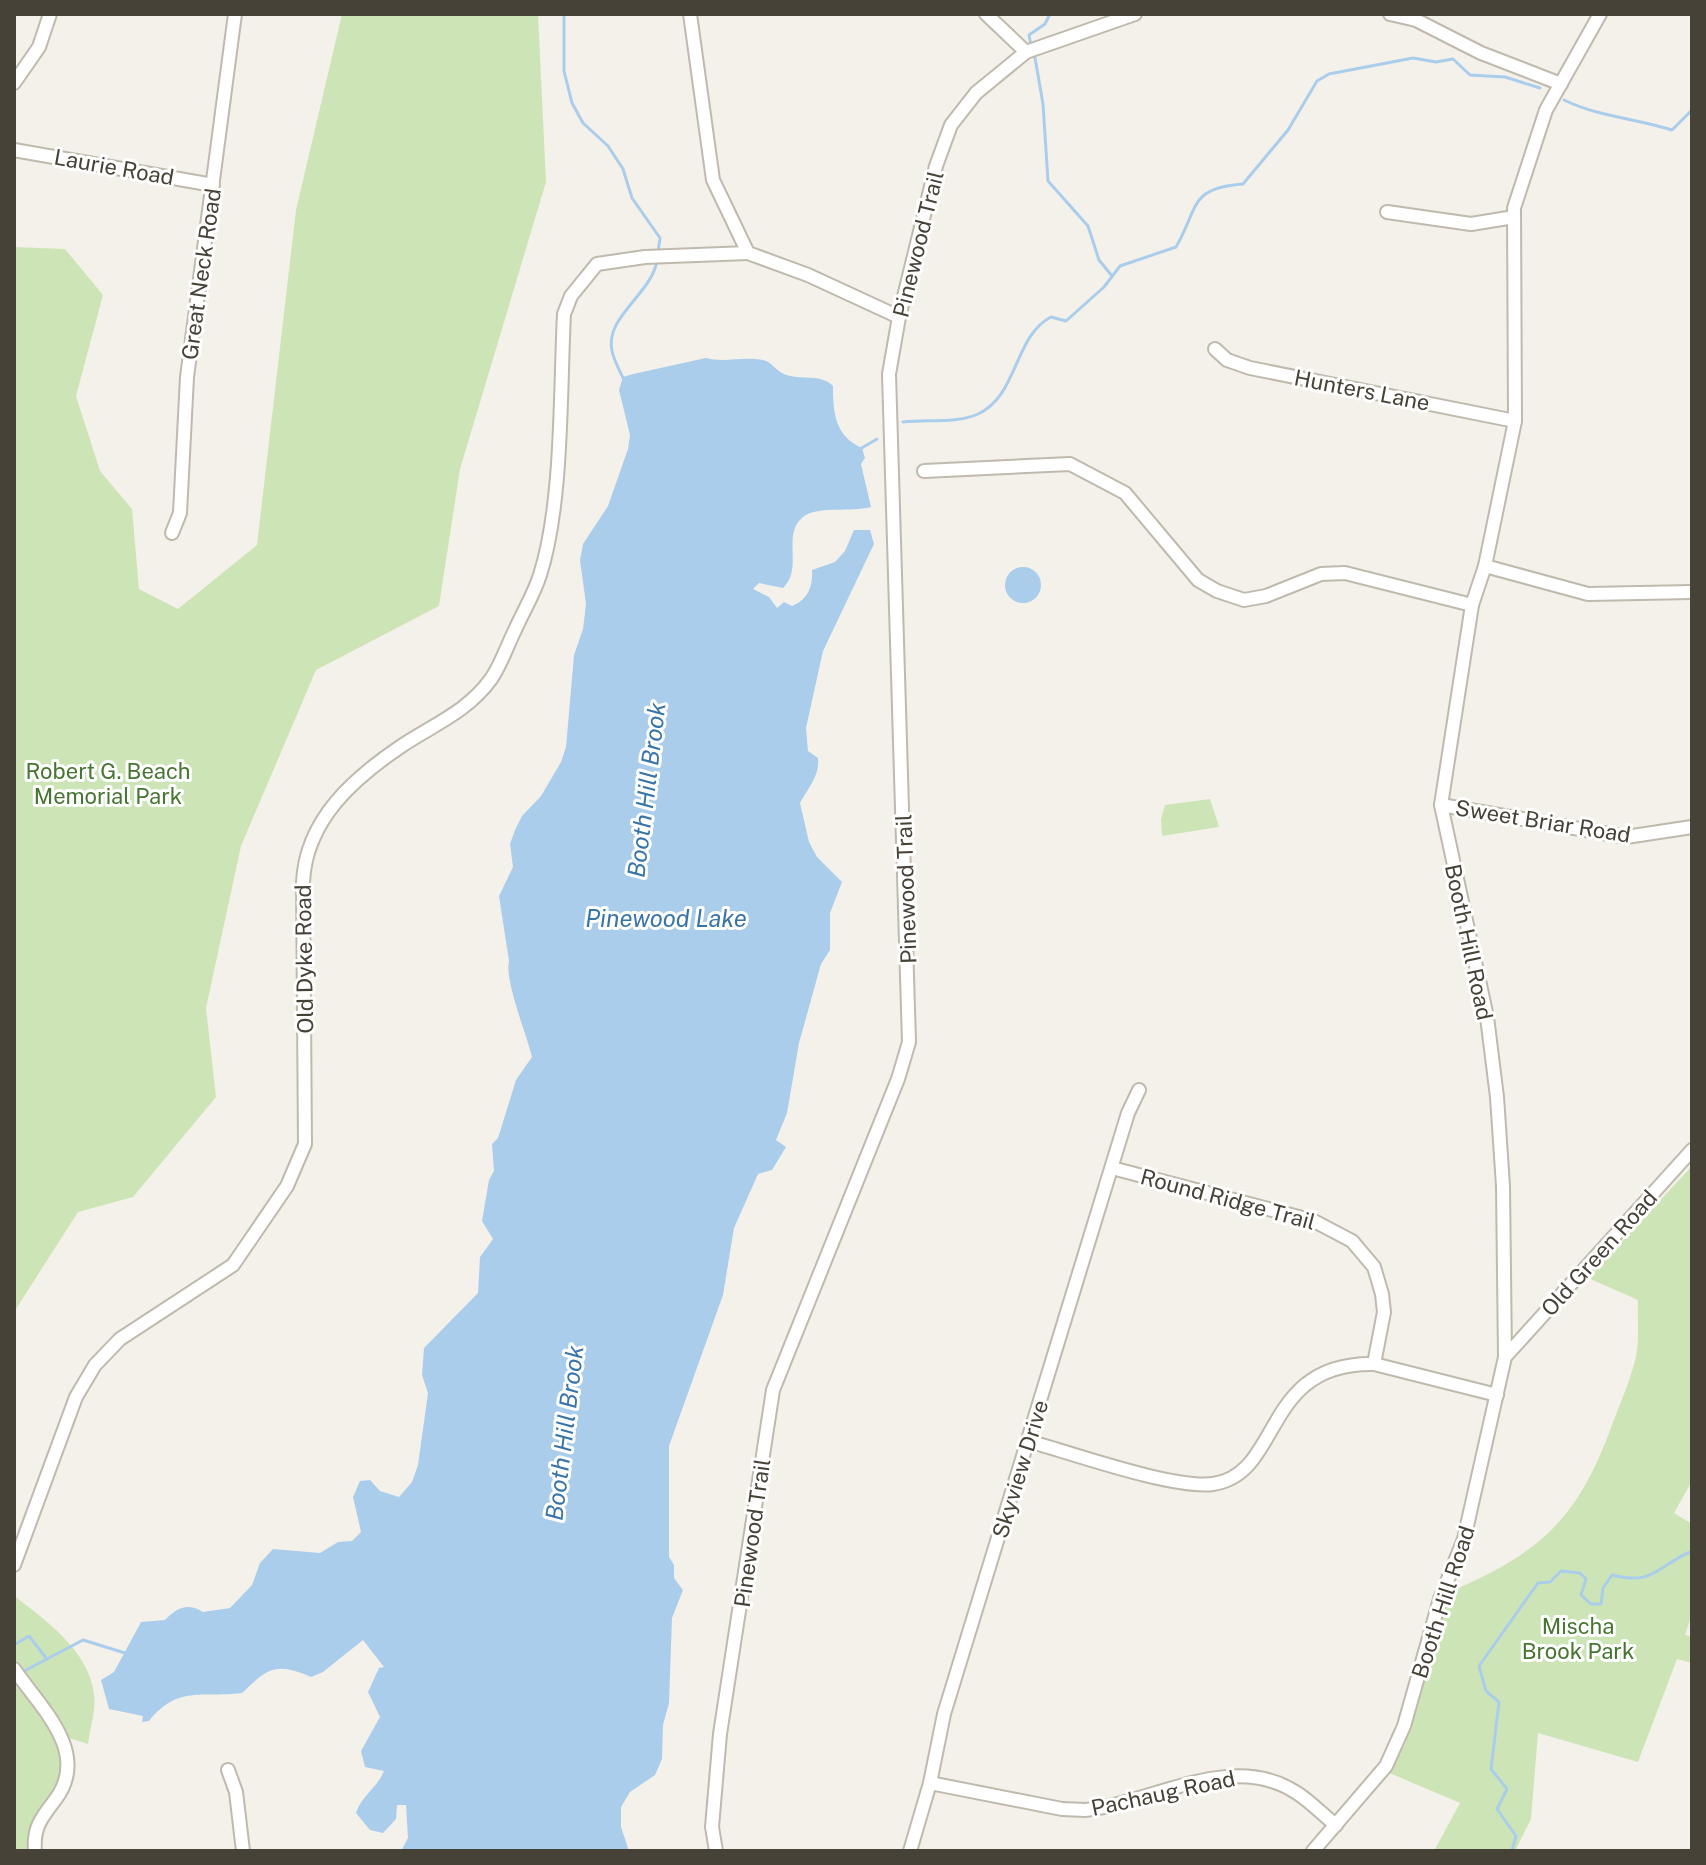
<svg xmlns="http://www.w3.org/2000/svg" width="1706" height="1865" font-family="'Public Sans',sans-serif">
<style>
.green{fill:#cde5b6}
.water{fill:#abcdec}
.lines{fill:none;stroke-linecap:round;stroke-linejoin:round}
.stream{stroke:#abcdec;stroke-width:3}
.minor-casing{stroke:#bfbaad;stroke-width:16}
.minor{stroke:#fff;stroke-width:12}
.labels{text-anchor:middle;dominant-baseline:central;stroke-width:6;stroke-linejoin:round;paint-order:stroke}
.street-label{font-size:22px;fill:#474238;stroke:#fff}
.park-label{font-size:22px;fill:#45752f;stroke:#fff}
.water-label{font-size:24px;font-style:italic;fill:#3874ac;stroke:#fff}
</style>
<rect width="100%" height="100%" fill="#f4f1ea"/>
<g class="green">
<path d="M 342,14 L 538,14 L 546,182 L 460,469 L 439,606 L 316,670 L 241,846 L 206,1008 L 216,1097 L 133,1197 L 78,1212 L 14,1312 L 14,247 L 65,249 L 103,295 L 76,396 L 100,471 L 132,509 L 139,589 L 178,609 L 257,545 L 296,210 Z"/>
<path d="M 1210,799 L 1219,827 L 1162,836 L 1161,819 L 1165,805 Z"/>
<path d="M 1692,1166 L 1692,1481 L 1674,1513 L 1692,1524 L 1692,1614 L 1685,1635 L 1692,1637 L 1692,1663 L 1677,1659 L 1638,1762 L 1538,1733 L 1531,1819 L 1515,1851 L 1434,1851 L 1460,1803 L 1387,1772 L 1404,1746 L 1447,1593 C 1540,1553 1577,1521 1612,1425 C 1620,1404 1629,1383 1635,1361 C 1640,1342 1637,1319 1638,1300 L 1588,1278 Z"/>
<path d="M 14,1596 C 46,1620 90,1652 94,1695 C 96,1710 90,1729 88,1744 L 53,1733 C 87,1793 27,1795 32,1851 L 14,1851 Z"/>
</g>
<g class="water">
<path d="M 706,358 C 725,363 743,356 763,360 C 772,362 776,371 784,374 C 800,381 821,373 833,386 C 833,413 835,436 862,448 L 865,458 L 861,464 L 871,507 C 850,513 819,505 803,517 C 781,535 804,568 783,588 L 759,583 L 753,589 L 769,597 L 777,608 L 784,602 L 792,606 C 808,600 813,586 812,570 L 835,562 L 845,551 L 854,530 L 870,530 L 874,544 L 823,651 L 806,728 L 808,751 L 818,758 C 820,776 808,788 800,803 L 809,842 L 817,857 L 842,882 L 830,913 L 830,950 L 821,964 L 799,1043 L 787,1113 L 776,1140 L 786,1147 L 772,1170 L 758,1174 L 734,1228 L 723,1295 L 669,1446 L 669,1557 L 674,1565 L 674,1578 L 683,1590 L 672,1618 L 669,1703 L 663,1725 L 662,1759 L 655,1775 L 630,1792 L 621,1807 L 621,1827 L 629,1851 L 401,1851 L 408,1838 L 406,1805 L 397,1805 L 396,1819 L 383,1833 L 370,1830 L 356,1813 C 362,1795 377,1788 384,1771 L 365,1767 L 361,1751 L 380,1717 L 368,1692 L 379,1668 L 384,1667 L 363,1640 L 323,1672 L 311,1677 C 276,1662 268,1668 242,1693 C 201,1698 178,1685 149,1721 L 142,1722 L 143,1716 L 109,1709 L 101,1680 L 114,1672 L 141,1622 L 165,1620 C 176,1608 188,1602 203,1612 L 230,1608 L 252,1585 L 260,1563 L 273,1549 L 320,1553 L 338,1542 L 352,1541 L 361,1532 L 353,1497 L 360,1481 L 370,1480 L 380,1491 L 399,1497 L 412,1482 L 418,1465 L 428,1393 L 422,1375 L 424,1348 L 478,1293 L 480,1257 L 493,1239 L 482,1221 L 489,1180 L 494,1171 L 492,1144 L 498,1138 L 516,1080 L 532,1057 C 527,1036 504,979 509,961 L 499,896 L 513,867 L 510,844 L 515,830 L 522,816 L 541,796 L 561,762 L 566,747 L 574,655 L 583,629 L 586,604 L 580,560 L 583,544 L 608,506 L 628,449 L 630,435 L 619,390 L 623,377 L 633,374 Z"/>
<circle cx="1023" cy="585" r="18"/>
</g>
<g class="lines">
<g class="stream">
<path d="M 564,14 L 564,71 L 572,103 L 583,123 L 608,146 L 623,169 L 632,198 L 660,238 L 658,253"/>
<path d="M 1031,45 L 1029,35 L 1045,24 L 1050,14"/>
<path d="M 1034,52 L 1043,104 L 1048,181 L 1088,226 L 1099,260 L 1112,276"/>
<path d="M 1564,100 C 1599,117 1635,118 1672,130 L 1692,110"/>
<path d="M 624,380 C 620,371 614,361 612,351 C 604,317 653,293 657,260"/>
<path d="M 903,422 C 926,419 956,424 978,414 C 1018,396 1014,336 1051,317 L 1066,321 L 1104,287 L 1120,266 L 1176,247 C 1199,208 1188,188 1243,184 L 1288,130 L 1317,81 L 1329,74 L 1413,58 L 1436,62 L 1453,59 L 1470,75 L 1505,77 L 1540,88"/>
<path d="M 860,449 L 877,439"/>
<path d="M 14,1645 L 29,1636 L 47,1659 L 83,1640 L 125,1653"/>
<path d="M 24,1671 L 47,1659"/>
<path d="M 1512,1851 L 1516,1836 L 1497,1809 L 1507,1789 L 1491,1769 L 1499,1702 L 1486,1691 L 1479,1666 L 1538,1583 L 1550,1582 L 1561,1571 L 1580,1573 L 1586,1579 L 1581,1595 L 1591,1604 L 1601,1604 L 1603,1588 L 1612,1575 C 1654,1586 1657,1566 1692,1551"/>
</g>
<g class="minor-casing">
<g id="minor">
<path d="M 690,14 L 713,180 L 748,253 L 808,275 L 899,317"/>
<path d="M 986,14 L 1026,52"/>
<path d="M 1390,14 L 1416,20 L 1481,53 L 1561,84"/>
<path d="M 14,83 L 39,47 L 50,14"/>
<path d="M 14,150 L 213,185"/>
<path d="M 1387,212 L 1471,224 L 1514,217"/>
<path d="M 1215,349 L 1227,360 L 1250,368 L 1515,421"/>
<path d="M 924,471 L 1070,464 L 1125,493 L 1198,580 L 1217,591 L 1244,600 L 1266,596 L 1321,574 L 1345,573 L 1472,605"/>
<path d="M 172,533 L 180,513 L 187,377 L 235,14"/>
<path d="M 1485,566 L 1588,594 L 1692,592"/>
<path d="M 1441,805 L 1626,837 L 1692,827"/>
<path d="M 1112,1168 L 1314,1221 L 1352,1241 L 1374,1267 L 1382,1294 L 1384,1312 L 1374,1364"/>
<path d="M 1505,1357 L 1692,1150"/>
<path d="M 1028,1441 C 1072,1453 1172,1489 1213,1484 C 1283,1474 1261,1362 1374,1364 L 1497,1395"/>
<path d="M 14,1565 L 76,1397 L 95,1365 L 120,1339 L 233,1265 L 287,1186 L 305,1144 L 303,882 C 306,819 355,777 403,745 C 435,724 468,711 491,679 C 501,665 507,646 515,630 C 523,612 534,594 540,575 C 563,503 560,391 564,314 L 571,296 L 597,264 L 645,257 L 748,253"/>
<path d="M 14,1669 C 41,1708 91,1753 55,1800 C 41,1818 33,1828 35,1851"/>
<path d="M 228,1770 L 236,1792 L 243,1851"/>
<path d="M 930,1783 L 1062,1809 L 1085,1810 C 1154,1803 1232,1750 1297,1793 C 1311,1802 1323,1815 1336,1825"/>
<path d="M 716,1851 L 712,1827 L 720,1734 L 773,1390 L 898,1079 L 909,1042 L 889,374 L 899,317 L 936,166 L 951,125 L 976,93 L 1026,52 L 1135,14"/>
<path d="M 910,1851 L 930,1783 L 944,1714 L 1128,1113 L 1139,1090"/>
<path d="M 1313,1851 L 1386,1766 L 1404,1726 L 1440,1599 L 1464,1539 L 1505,1357 L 1503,1186 L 1497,1097 L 1487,1017 L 1441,805 L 1472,605 L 1485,566 L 1515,421 L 1514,208 L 1546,110 L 1600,14"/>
</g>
</g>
<use href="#minor" class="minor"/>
</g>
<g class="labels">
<g class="street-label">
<text transform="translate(114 167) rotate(10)">Laurie Road</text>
<text transform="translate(918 244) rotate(-76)">Pinewood Trail</text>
<text transform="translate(201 274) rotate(-82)">Great Neck Road</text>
<text transform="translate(1362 390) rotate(11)">Hunters Lane</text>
<text transform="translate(1543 821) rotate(9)">Sweet Briar Road</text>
<text transform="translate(906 889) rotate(-92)">Pinewood Trail</text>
<text transform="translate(1469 942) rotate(78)">Booth Hill Road</text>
<text transform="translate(304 959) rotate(-91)">Old Dyke Road</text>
<text transform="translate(1228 1199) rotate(15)">Round Ridge Trail</text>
<text transform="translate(1599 1253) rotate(-48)">Old Green Road</text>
<text transform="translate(1020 1469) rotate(-73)">Skyview Drive</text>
<text transform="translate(752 1533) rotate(-82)">Pinewood Trail</text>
<text transform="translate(1443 1602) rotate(-72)">Booth Hill Road</text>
<text transform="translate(1163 1793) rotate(-12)">Pachaug Road</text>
</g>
<g class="park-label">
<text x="108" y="771">Robert G. Beach<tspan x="108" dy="25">Memorial Park</tspan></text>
<text x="1578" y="1626">Mischa<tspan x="1578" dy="25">Brook Park</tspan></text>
</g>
<g class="water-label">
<text transform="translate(646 790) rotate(-83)">Booth Hill Brook</text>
<text x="666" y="918">Pinewood Lake</text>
<text transform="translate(564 1433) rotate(-83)">Booth Hill Brook</text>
</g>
</g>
<rect width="1706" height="1865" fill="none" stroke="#474238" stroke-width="32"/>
</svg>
